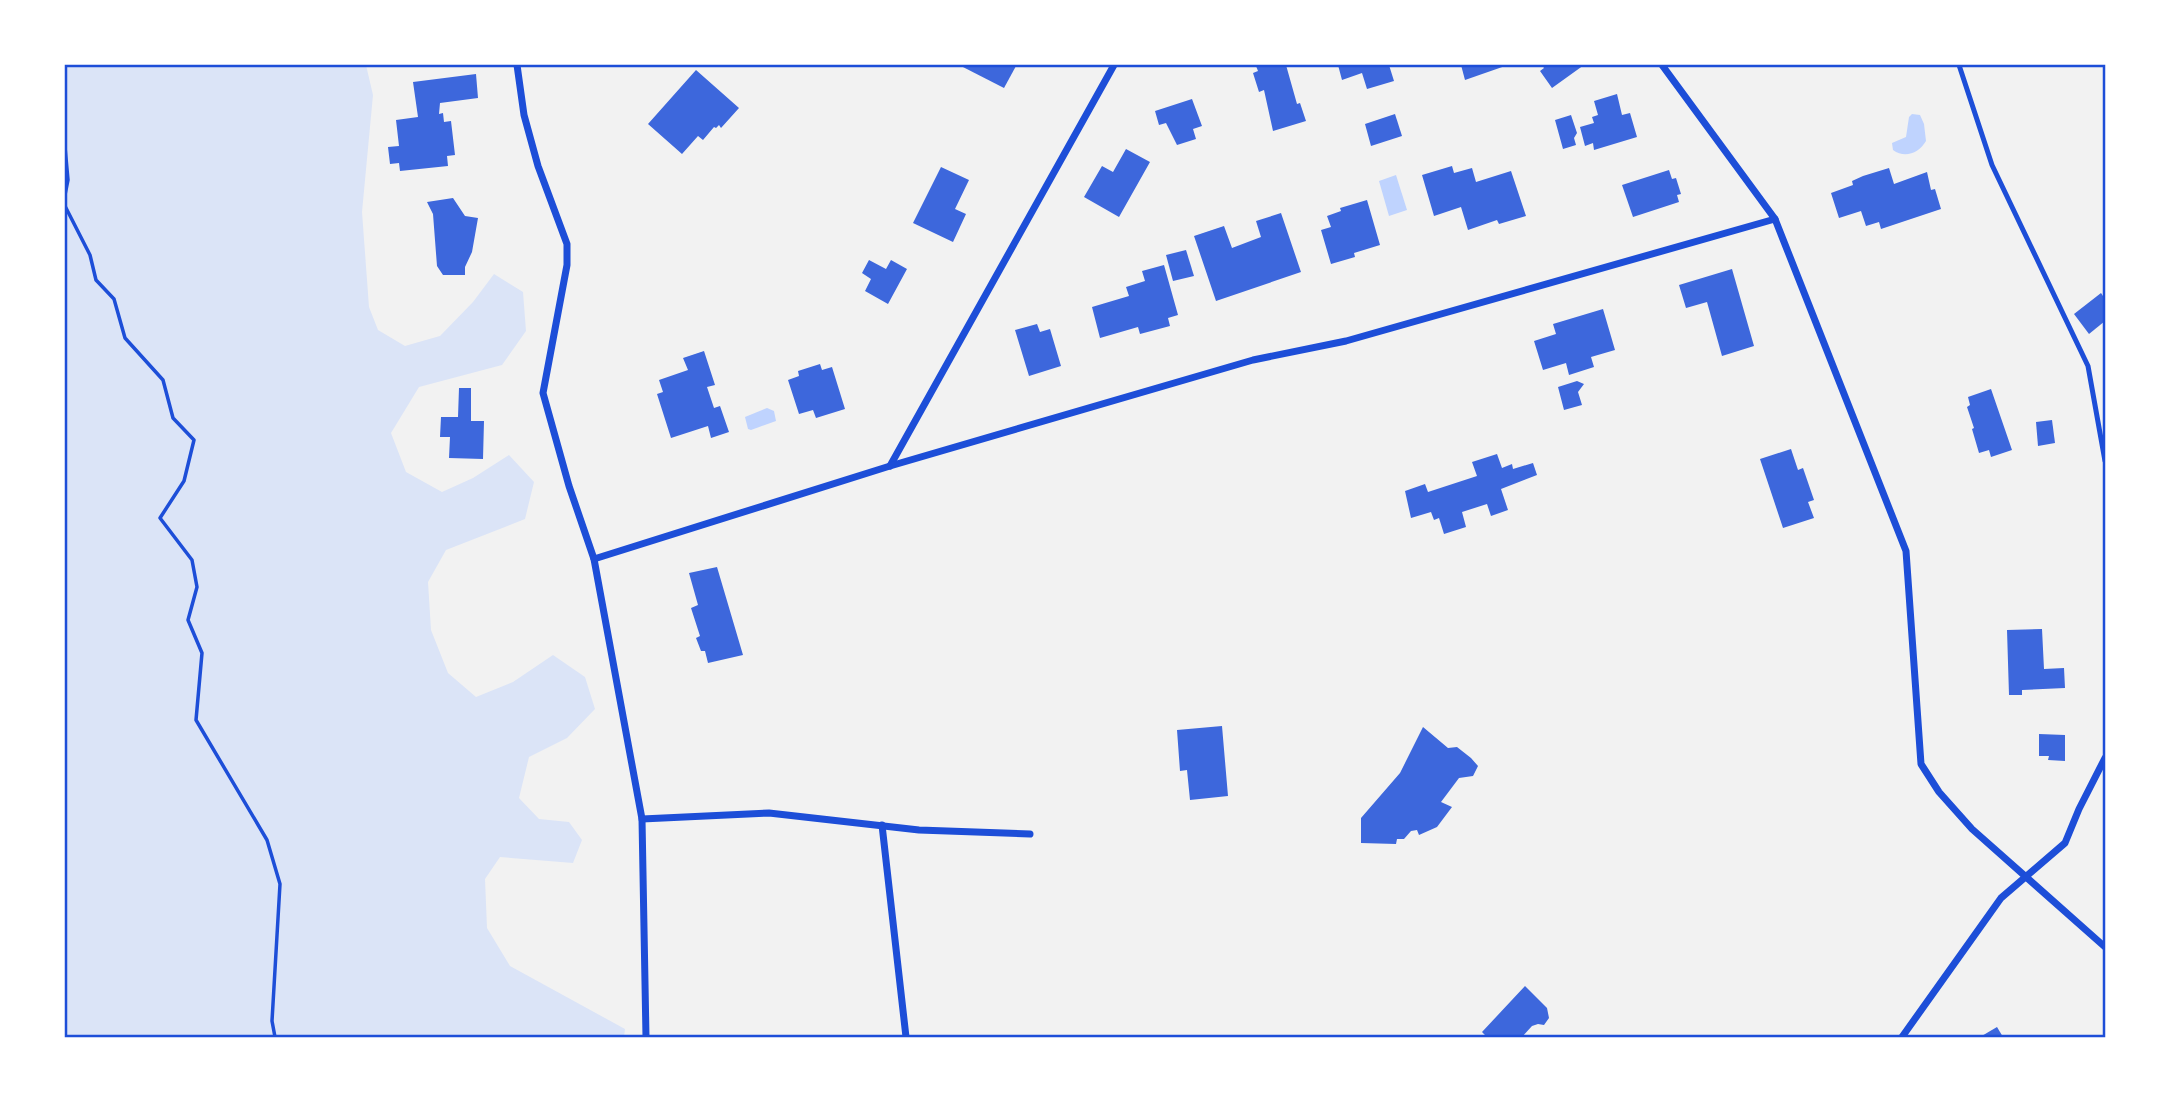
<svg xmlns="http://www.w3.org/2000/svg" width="2170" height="1102" font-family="'Source Sans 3',sans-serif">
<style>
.green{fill:#dbe4f7}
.water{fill:#bfd3fe}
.building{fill:#3d67dc}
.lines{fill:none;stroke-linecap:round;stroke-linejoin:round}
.path{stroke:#1d4ed8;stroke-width:3.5}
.service{stroke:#1d4ed8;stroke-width:5}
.minor{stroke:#1d4ed8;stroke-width:7}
.neatline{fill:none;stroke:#1d4ed8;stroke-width:2.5}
</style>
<rect width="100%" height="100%" fill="#f2f2f2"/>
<path class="green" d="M 65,65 L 366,65 L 373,95 L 362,212 L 369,307 L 378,330 L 405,346 L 440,336 L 473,302 L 494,274 L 523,292 L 526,331 L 502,365 L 419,387 L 391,433 L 406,472 L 442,492 L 473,478 L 509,455 L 534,482 L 525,519 L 446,550 L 428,582 L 431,630 L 448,673 L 476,697 L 513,682 L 553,655 L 585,677 L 595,709 L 567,738 L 529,757 L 519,798 L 539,819 L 569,822 L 582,840 L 573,863 L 500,857 L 485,879 L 487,928 L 510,966 L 625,1029 L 624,1037 L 65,1037 Z"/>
<g class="water">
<path d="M 1912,114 L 1920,115 L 1924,124 L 1926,141 C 1919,153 1905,159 1893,150 L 1892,143 L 1906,137 L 1909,117 Z"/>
<path d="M 1396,175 L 1407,210 L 1389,216 L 1379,181 Z"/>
<path d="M 767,408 L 774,411 L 776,421 L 751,430 L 748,429 L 745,417 Z"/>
</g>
<g class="building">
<path d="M 959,65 L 1014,65 L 1016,66 L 1004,88 Z"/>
<path d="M 1286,65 L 1297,104 L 1300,103 L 1306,121 L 1273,131 L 1264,90 L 1259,92 L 1253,73 L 1258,71 L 1256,66 L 1259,65 Z"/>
<path d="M 1338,65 L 1389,65 L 1394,81 L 1367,89 L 1362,73 L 1342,80 Z"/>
<path d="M 1461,65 L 1508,65 L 1465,80 Z"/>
<path d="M 1542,65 L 1584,65 L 1552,88 L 1540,71 L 1544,68 Z"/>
<path d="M 696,70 L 739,108 L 721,128 L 719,125 L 716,128 L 714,127 L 703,140 L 698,136 L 682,154 L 648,124 Z"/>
<path d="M 476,74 L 478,98 L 440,103 L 439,114 L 443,113 L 444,122 L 451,121 L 455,155 L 447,156 L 448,166 L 400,171 L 399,163 L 390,164 L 388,147 L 399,146 L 396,120 L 418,117 L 413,82 Z"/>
<path d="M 1617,94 L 1622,115 L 1630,113 L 1637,137 L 1594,150 L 1593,143 L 1585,146 L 1580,127 L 1594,123 L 1592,117 L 1598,115 L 1594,101 Z"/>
<path d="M 1192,99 L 1202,126 L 1193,129 L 1196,139 L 1177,145 L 1166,123 L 1159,125 L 1155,111 Z"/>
<path d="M 1395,114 L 1402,136 L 1371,146 L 1365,124 Z"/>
<path d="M 1571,115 L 1577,133 L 1574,138 L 1576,145 L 1563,149 L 1555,120 Z"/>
<path d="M 1126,149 L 1150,162 L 1119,217 L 1084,197 L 1102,166 L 1113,172 Z"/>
<path d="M 1452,166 L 1454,173 L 1472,168 L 1476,182 L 1511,171 L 1526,216 L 1499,224 L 1497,220 L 1468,230 L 1461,207 L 1434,216 L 1422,175 Z"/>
<path d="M 941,167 L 969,180 L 955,209 L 966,214 L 953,242 L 913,223 Z"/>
<path d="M 1889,168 L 1894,184 L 1927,172 L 1931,190 L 1935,189 L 1941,209 L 1881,229 L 1879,222 L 1866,226 L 1861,211 L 1839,218 L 1831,193 L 1853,185 L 1852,181 L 1863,176 Z"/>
<path d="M 1669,170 L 1672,179 L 1676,178 L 1681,194 L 1677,195 L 1679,202 L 1633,217 L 1622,185 Z"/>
<path d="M 453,198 L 465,216 L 478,218 L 472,252 L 465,267 L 465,275 L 443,275 L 437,266 L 433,214 L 427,202 Z"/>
<path d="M 1367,200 L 1380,245 L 1354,253 L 1355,257 L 1331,264 L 1321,230 L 1331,227 L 1327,216 L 1341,211 L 1340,208 Z"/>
<path d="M 1281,213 L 1301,272 L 1216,301 L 1194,236 L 1224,226 L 1232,248 L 1261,237 L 1256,221 Z"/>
<path d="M 1186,250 L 1194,276 L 1173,281 L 1166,255 Z"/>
<path d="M 869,260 L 886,269 L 891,260 L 907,269 L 888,304 L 865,291 L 871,279 L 862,273 Z"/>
<path d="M 1164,265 L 1178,315 L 1168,318 L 1170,326 L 1140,334 L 1138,327 L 1100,338 L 1092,307 L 1129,296 L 1126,287 L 1145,281 L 1142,271 Z"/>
<path d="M 1732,269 L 1754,346 L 1722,356 L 1707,302 L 1686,308 L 1679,285 Z"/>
<path d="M 2101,293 L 2105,299 L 2105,321 L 2089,334 L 2074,314 Z"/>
<path d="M 1603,309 L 1615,350 L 1591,357 L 1594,367 L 1569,375 L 1566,363 L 1543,370 L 1534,341 L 1556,334 L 1553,324 Z"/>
<path d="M 1037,324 L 1040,332 L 1050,329 L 1061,366 L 1029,376 L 1015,330 Z"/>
<path d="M 704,351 L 715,385 L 707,387 L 714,408 L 720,406 L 729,432 L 711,438 L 708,426 L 671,438 L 657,394 L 663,392 L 659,380 L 688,370 L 683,358 Z"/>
<path d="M 820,364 L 822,370 L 832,367 L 845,409 L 816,418 L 813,410 L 799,414 L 788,380 L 799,376 L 798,371 Z"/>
<path d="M 1577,381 L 1584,384 L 1578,392 L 1582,405 L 1564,410 L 1558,387 Z"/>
<path d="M 459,388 L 471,388 L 471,421 L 484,421 L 483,459 L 449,458 L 450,437 L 440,437 L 441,417 L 458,417 Z"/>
<path d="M 1991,389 L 2012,450 L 1991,457 L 1989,450 L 1979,453 L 1972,429 L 1974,428 L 1967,407 L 1970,405 L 1968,397 Z"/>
<path d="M 2052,420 L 2055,443 L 2038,446 L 2036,422 Z"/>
<path d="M 1791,449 L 1798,470 L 1803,468 L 1814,500 L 1808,502 L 1814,518 L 1783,528 L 1760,459 Z"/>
<path d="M 1497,454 L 1502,468 L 1512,464 L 1513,469 L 1533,463 L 1537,475 L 1501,489 L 1508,510 L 1491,516 L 1487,504 L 1462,512 L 1466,527 L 1444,534 L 1439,518 L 1434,520 L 1431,512 L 1411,518 L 1405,491 L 1425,484 L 1428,492 L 1477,476 L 1472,462 Z"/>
<path d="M 717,567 L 743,655 L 708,663 L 705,651 L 701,651 L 696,638 L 700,636 L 691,608 L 698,605 L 689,573 Z"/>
<path d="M 2042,629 L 2044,669 L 2064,668 L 2065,688 L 2022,690 L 2022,695 L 2009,695 L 2007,630 Z"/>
<path d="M 1222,726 L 1228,796 L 1190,800 L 1187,770 L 1180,771 L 1177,730 Z"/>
<path d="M 1423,727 L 1448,748 L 1457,747 L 1471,758 L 1478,766 L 1473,776 L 1459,778 L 1441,802 L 1452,807 L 1437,827 L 1419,835 L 1417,830 L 1411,831 L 1404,839 L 1397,839 L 1396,844 L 1361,843 L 1361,818 L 1400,773 Z"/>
<path d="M 2039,734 L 2065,735 L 2065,761 L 2048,760 L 2049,756 L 2039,756 Z"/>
<path d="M 1525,986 L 1547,1008 L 1549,1018 L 1544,1025 L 1538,1024 L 1532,1026 L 1522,1037 L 1487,1037 L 1482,1032 Z"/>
<path d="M 1997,1027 L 2003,1037 L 1980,1037 Z"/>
</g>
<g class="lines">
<g class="path">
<path d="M 65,147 L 68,180 L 65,195"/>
<path d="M 65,206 L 90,255 L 96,280 L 114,299 L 125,338 L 163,380 L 173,418 L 194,440 L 184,481 L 160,518 L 192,560 L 197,587 L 188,620 L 202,653 L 196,720 L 267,840 L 280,884 L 272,1021 L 275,1037"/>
</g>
<path class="service" d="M 1959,65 L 1992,165 L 2088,366 L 2105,461"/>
<g class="minor">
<path d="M 517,65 L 524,115 L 538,166 L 567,244 L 567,265 L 543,393 L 569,486 L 594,559 L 642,819 L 646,1037"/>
<path d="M 1662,65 L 1775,219 L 1906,551 L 1921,764 L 1939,792 L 1972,829 L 2105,947"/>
<path d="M 890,466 L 1114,65"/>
<path d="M 594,559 L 890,466 L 1253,360 L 1346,341 L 1775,219"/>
<path d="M 642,819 L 769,813 L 919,830 L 1030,834"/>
<path d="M 882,825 L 906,1037"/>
<path d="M 1902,1037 L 2001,898 L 2065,843 L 2079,809 L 2105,758"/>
</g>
</g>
<rect width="2170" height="1102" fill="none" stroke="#ffffff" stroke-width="133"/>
<rect x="66" y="66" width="2038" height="970" class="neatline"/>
</svg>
